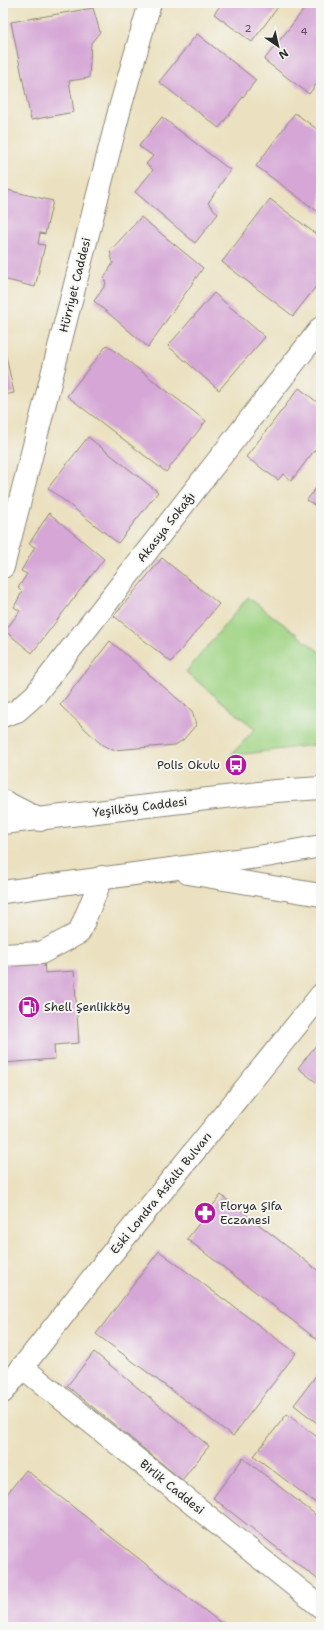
<svg xmlns="http://www.w3.org/2000/svg" width="324" height="1630" font-family="'Shantell Sans',sans-serif">
<style>
.green{fill:#a0d485;stroke:#668058}
.building{fill:#d5a6d6}
.lines{fill:none;stroke-linecap:round;stroke-linejoin:round}
.minor-casing{stroke:#8b8676;stroke-width:24}
.major-casing{stroke:#8b8676;stroke-width:24}
.highway-casing{stroke:#8b8676;stroke-width:24}
.minor{stroke:#fff;stroke-width:22}
.major{stroke:#fff;stroke-width:22}
.highway{stroke:#fff;stroke-width:22}
.labels{text-anchor:middle;dominant-baseline:central;stroke-width:4;stroke-linejoin:round;paint-order:stroke}
.number-label{font-size:10px;fill:#564a56}
.street-label{font-size:12px;fill:#2b2b2b;stroke:#f6f6f2}
.poi-label{font-size:12px;fill:#2b2b2b;stroke:#f6f6f2;text-anchor:start}
</style>
<rect width="100%" height="100%" fill="#f6f6f2"/>
<filter id="ink" filterUnits="userSpaceOnUse"><feTurbulence type="fractalNoise" baseFrequency=".025" numOctaves="2"/><feDisplacementMap in="SourceGraphic" scale="8" xChannelSelector="R" yChannelSelector="G"/><feConvolveMatrix kernelMatrix="1 2 1 2 8 2 1 2 1" color-interpolation-filters="sRGB"/></filter>
<filter id="wash" filterUnits="userSpaceOnUse"><feTurbulence type="fractalNoise" baseFrequency=".012" numOctaves="4" result="noise"/><feDisplacementMap in="SourceGraphic" scale="16" xChannelSelector="R" yChannelSelector="G"/><feGaussianBlur stdDeviation="0.9" result="paint"/><feColorMatrix in="noise" values="0 0 0 0 0 0 0 0 0 0 0 0 0 0 0 0 0 1.4 0 .05"/><feComposite in="paint" operator="in"/></filter>
<g filter="url(#wash)">
<rect width="100%" height="100%" fill="#ebe1c0"/>
<path class="green" d="M 248,597 L 321,653 L 321,744 L 230,756 L 255,729 L 186,672 Z"/>
<g id="blocks">
<g class="building">
<path d="M 222,3 L 281,3 L 252,42 L 214,14 Z"/>
<path d="M 309,3 L 321,3 L 321,78 L 309,94 L 264,60 Z"/>
<path d="M 93,8 L 100,32 L 91,43 L 89,78 L 69,81 L 74,112 L 31,120 L 11,22 Z"/>
<path d="M 197,34 L 256,80 L 219,128 L 159,82 Z"/>
<path d="M 295,113 L 321,132 L 321,214 L 256,166 Z"/>
<path d="M 162,117 L 230,170 L 208,203 L 218,214 L 195,243 L 135,192 L 153,170 L 146,164 L 153,156 L 139,146 Z"/>
<path d="M 3,189 L 53,201 L 45,234 L 40,233 L 38,244 L 45,245 L 35,287 L 3,279 Z"/>
<path d="M 270,199 L 321,238 L 321,280 L 293,316 L 222,262 Z"/>
<path d="M 141,217 L 203,268 L 148,347 L 94,301 L 106,284 L 104,278 L 113,263 L 110,251 Z"/>
<path d="M 214,293 L 265,337 L 219,390 L 168,346 Z"/>
<path d="M 3,342 L 14,393 L 3,395 Z"/>
<path d="M 107,345 L 206,421 L 166,472 L 67,396 Z"/>
<path d="M 299,388 L 321,405 L 321,442 L 291,481 L 283,474 L 278,480 L 246,457 Z"/>
<path d="M 88,437 L 158,492 L 118,543 L 48,488 Z"/>
<path d="M 321,481 L 321,510 L 307,500 Z"/>
<path d="M 49,513 L 104,559 L 32,653 L 5,631 L 20,611 L 14,607 L 22,592 L 18,588 L 27,574 L 21,571 L 35,547 L 29,544 Z"/>
<path d="M 162,558 L 219,604 L 171,662 L 114,616 Z"/>
<path d="M 110,641 L 192,711 L 196,725 L 183,740 L 175,745 L 113,750 L 102,745 L 60,705 Z"/>
<path d="M 44,961 L 45,973 L 74,971 L 79,1043 L 54,1045 L 55,1059 L 3,1063 L 3,964 Z"/>
<path d="M 321,1039 L 321,1086 L 298,1068 Z"/>
<path d="M 221,1195 L 321,1273 L 321,1338 L 319,1341 L 187,1239 Z"/>
<path d="M 159,1251 L 296,1353 L 233,1436 L 96,1334 Z"/>
<path d="M 94,1352 L 209,1446 L 182,1480 L 67,1386 Z"/>
<path d="M 321,1369 L 321,1426 L 294,1405 Z"/>
<path d="M 287,1414 L 321,1440 L 321,1507 L 254,1456 Z"/>
<path d="M 243,1458 L 321,1519 L 321,1582 L 213,1498 Z"/>
<path d="M 26,1470 L 226,1627 L 3,1627 L 3,1499 Z"/>
</g>
</g>
</g>
<g filter="url(#ink)">
<use href="#blocks" fill-opacity="0" stroke="#8b8676" stroke-width="1"/>
<g class="lines">
<g class="minor-casing">
<g id="minor">
<path d="M 3,716 L 17,711 L 35,695 L 321,328"/>
<path d="M 3,955 L 41,953 L 79,933 L 102,877"/>
<path d="M 22,1367 L 321,1607"/>
<path d="M 3,1392 L 108,1258 L 321,995"/>
</g>
</g>
<g class="major-casing">
<g id="major">
<path d="M 3,567 L 120,108 L 150,3"/>
<path d="M 3,801 L 40,820"/>
</g>
</g>
<g class="highway-casing">
<g id="highway">
<path d="M 3,823 L 276,791 L 321,788"/>
<path d="M 188,873 L 321,895"/>
<path d="M 3,892 L 272,855 L 321,846"/>
</g>
</g>
<use href="#minor" class="minor"/>
<use href="#major" class="major"/>
<use href="#highway" class="highway"/>
</g>
</g>
<defs>
<g id="bus-disc" transform="scale(1.15)"><circle r="9.5" fill="#b5179e" stroke="#f6f6f2"/><path d="M-5-6H5V4H4V6H2V4H-2V6H-4V4H-5ZM-3.5-4V0h7V-4ZM-3.5 1.2v1.5H-2V1.2ZM2 1.2v1.5H3.5V1.2Z" fill="#fff"/></g>
<g id="fuel-disc" transform="scale(1.15)"><circle r="9.5" fill="#b5179e" stroke="#f6f6f2"/><path d="M-5.5-6h7V0h2V4h1.3V-2.5L3-4.5l.8-.8L6-3V5H2.5V1h-1V6h-7ZM-4.2-4.7v3.2H.2V-4.7Z" fill="#fff"/></g>
<g id="pharmacy-disc" transform="scale(1.15)"><circle r="9.5" fill="#b5179e" stroke="#f6f6f2"/><path d="M-2-6h4v4h4v4h-4v4h-4v-4h-4v-4h4Z" fill="#fff"/></g>
</defs>
<g fill-rule="evenodd">
<use href="#bus-disc" x="236" y="765"/>
<use href="#fuel-disc" x="29" y="1007"/>
<use href="#pharmacy-disc" x="205" y="1213"/>
</g>
<g class="labels">
<g class="number-label">
<text x="248" y="28">2</text>
<text x="304" y="31">4</text>
</g>
<g class="street-label">
<text transform="translate(75 285) rotate(-76)">Hürriyet Caddesi</text>
<text transform="translate(166 527) rotate(-52)">Akasya Sokağı</text>
<text transform="translate(140 807) rotate(-7)">Yeşilköy Caddesi</text>
<text transform="translate(161 1193) rotate(-51)">Eski Londra Asfaltı Bulvarı</text>
<text transform="translate(172 1487) rotate(39)">Birlik Caddesi</text>
</g>
<g class="poi-label">
<text x="220" y="765" text-anchor="end">Polis Okulu</text>
<text x="44" y="1007">Shell Şenlikköy</text>
<text x="220" y="1206">Florya Şifa<tspan x="220" dy="14">Eczanesi</tspan></text>
</g>
</g>
<rect width="324" height="1630" fill="none" stroke="#f6f6f2" stroke-width="16"/>
<g transform="translate(278 46) rotate(146)" stroke="#f6f6f2" stroke-width="3" paint-order="stroke">
<path d="M0-3L7 15L0 10L-7 15Z" fill="#2b2b2b"/>
<text y="-6" font-size="11" font-weight="bold" text-anchor="middle" fill="#2b2b2b">N</text>
</g>
</svg>
